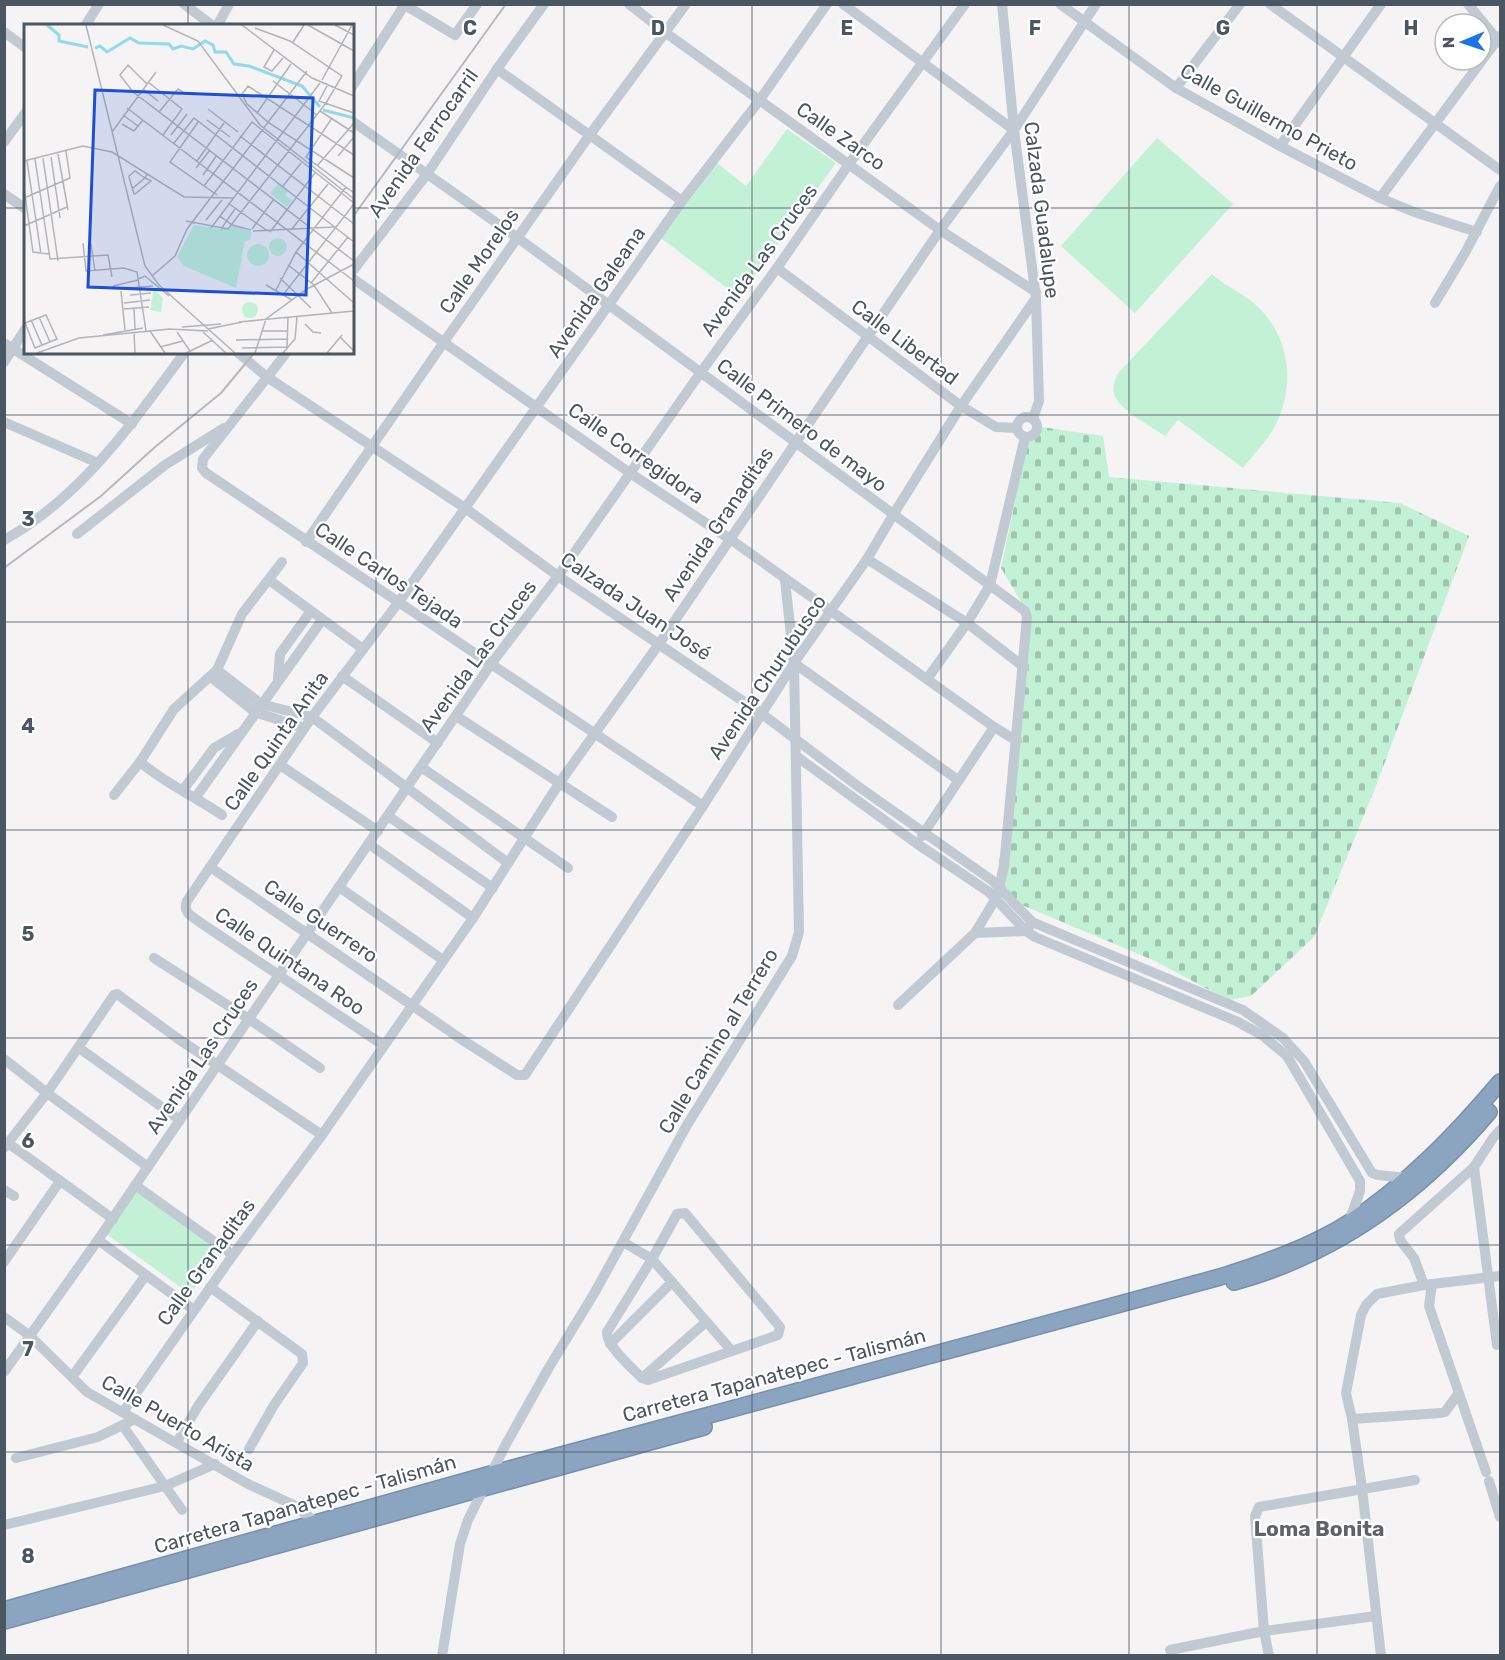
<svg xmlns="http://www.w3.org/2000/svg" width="1505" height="1660" font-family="Rubik,sans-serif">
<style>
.cemetery{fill:url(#cemetery-stones)}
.park{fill:#c3f1d5}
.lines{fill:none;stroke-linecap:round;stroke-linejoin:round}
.highway-casing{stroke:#7690ad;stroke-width:18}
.minor{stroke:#c1cad2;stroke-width:10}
.highway{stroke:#8ba5c1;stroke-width:15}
.rail{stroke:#b5b8bd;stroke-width:2}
.grid{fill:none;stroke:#4a5661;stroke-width:1.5;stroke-opacity:0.55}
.labels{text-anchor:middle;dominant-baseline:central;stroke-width:4.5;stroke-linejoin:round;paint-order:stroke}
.street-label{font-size:20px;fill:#4a5661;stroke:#fff}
.neighbourhood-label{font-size:21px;font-weight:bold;fill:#5f6368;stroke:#fff}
.inset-river{fill:none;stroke:#90daee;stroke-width:3}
.inset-road{fill:none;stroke:#b1b4b9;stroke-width:1.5}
.view{fill:#1d4ed8;fill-opacity:0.15;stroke:#1d4ed8;stroke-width:3}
.inset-edge{fill:none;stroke:#4a5661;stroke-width:3}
.grid-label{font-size:20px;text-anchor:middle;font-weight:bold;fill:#4a5661;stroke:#fff;stroke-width:4.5;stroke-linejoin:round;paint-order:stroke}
</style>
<defs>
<pattern id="cemetery-stones" width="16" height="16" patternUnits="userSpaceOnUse" patternTransform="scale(1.5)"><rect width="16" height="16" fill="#c3f1d5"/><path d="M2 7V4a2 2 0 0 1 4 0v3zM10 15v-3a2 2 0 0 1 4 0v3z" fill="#a0c6b0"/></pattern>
</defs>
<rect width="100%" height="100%" fill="#f5f3f3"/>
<path class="cemetery" d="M 1042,427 L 1103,436 L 1109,477 L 1400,503 L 1469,536 L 1376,786 L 1314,937 L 1251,996 L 1228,1000 L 1155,961 L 1015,902 L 997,875 L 1007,812 L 1023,605 L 1001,568 L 1015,502 L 1025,443 Z"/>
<g class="park">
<path d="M 787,129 L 836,163 L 739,297 L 658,236 L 712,159 L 746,186 Z"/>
<path d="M 1157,138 L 1233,204 L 1135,313 L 1061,246 Z"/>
<path d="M 1212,274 C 1226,287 1243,293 1257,306 C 1291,338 1296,387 1274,428 C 1266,442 1253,455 1243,468 L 1178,420 L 1165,436 C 1152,427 1118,409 1114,394 C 1112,386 1115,379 1119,372 Z"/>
<path d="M 139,1188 L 225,1251 L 190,1294 L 105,1233 Z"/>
</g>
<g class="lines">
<g class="highway-casing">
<g id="highway">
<path d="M 1234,1282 C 1337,1254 1421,1192 1489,1112"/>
<path d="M 4,1610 L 491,1474 L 1220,1277 C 1264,1263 1311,1247 1350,1222 C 1408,1184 1456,1134 1500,1082"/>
<path d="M 4,1621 L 704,1427"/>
</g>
</g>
<g class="minor">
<path d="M 184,4 L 213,26"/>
<path d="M 403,4 L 455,35 L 477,4"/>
<path d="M 629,4 L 666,33 L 940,230 L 1036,292"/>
<path d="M 843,4 L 1014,130"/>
<path d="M 1002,4 L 1014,130 L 1036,298 L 1039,401 L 1033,419"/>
<path d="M 1060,4 L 1176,88 L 1280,146 L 1380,198 L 1414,212 L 1477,232"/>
<path d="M 1270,4 L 1500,170"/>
<path d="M 1468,4 L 1500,43"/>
<path d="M 85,26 L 99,4"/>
<path d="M 217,26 L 229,4"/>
<path d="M 4,32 L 26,48"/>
<path d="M 497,69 L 682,201"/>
<path d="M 352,87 L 405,4"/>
<path d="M 1176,88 L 1240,4"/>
<path d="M 352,121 L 518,238 L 1025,611 L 1027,617 L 1004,867 L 996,898 L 975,933"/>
<path d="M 4,142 L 26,112"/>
<path d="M 1280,146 L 1381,4"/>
<path d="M 4,194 L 26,209"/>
<path d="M 1380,198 L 1500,36"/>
<path d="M 777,268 L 961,406 L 996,427 L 1017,428"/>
<path d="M 352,272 L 427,174 L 497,69 L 544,4"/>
<path d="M 352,278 L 630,473 L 730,539 L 994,727 L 1017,741"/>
<path d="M 1435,303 L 1465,253 L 1500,186"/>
<path d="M 4,343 L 132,424"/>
<path d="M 237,352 L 267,377 L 465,508 L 558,576 L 762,714 L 859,787 L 993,881 L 1032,922 L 1243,1010 L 1283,1038 L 1304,1061 L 1372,1173 L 1378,1175 L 1408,1178"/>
<path d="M 287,352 L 203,459 L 202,468 L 206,473 L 703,806"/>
<path d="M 4,362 L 26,328"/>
<circle cx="1027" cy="427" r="10"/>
<path d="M 4,422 L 98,463"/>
<path d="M 77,534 L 165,465 L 224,428"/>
<path d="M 4,540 C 82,497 133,422 185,352"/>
<path d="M 306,542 L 444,342 L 589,136 L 686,4"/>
<path d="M 867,559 L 967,623 L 1024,667"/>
<path d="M 269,580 L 363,649"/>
<path d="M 794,663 L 958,780"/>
<path d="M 217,670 L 261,704 L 312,717 L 508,863"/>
<path d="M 342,676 L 438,743"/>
<path d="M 211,677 L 255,712 L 304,728"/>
<path d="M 278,679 L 280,654 L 311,611"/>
<path d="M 927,679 L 967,623 L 990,585 L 1025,437"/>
<path d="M 456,716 L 612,817"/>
<path d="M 796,756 L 916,843 L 989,892 L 1026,931 L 1035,937 L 1236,1021 L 1262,1035 L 1287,1056 L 1360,1181 L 1360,1191 L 1349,1222"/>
<path d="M 140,762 C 166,784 194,796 222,815"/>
<path d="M 280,765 L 378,831"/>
<path d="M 421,767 L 568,868"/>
<path d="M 183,790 L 214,748 L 238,734"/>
<path d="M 114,795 L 140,762 L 174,709 L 217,670 L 242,614 L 282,562"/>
<path d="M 196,797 L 322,620"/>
<path d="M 388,816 L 493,888"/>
<path d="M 922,836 L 994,727"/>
<path d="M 369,844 L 473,918"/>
<path d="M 210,867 L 464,1041 L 517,1075 L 525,1075 L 703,806 L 794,663 L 867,559 L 893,515 L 961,406 L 1036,298"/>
<path d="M 339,887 L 443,960"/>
<path d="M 154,958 L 249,1019 L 320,1068"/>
<path d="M 898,1005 L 975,933 L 1026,931 L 1029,927"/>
<path d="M 383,1045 L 201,923 C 193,917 182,913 187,901 L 312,717 L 398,603 L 682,201 L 759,101 L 827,4"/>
<path d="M 79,1048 L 180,1120"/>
<path d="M 4,1059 L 47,1093 L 148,1167"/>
<path d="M 8,1143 L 113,1219"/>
<path d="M 4,1148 L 47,1093 L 114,995 L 117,994 L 177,1038 L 322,1135"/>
<path d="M 1474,1167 L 1497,1345"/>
<path d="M 135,1185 L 233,1255"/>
<path d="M 4,1190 L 14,1196"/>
<path d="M 98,1240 L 194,1310"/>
<path d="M 623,1242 L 652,1259 L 607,1332 C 606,1346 632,1368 642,1378 L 648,1380 L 778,1335 L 780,1327 L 685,1213 L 677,1214 L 652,1259 L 731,1350"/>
<path d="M 4,1262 L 60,1181"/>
<path d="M 1432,1284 L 1429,1306 L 1486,1472"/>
<path d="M 1424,1285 L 1414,1258 L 1400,1240 L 1399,1234 L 1474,1167 L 1493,1138 L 1500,1130"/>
<path d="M 210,1287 L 302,1354 L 303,1363 L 274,1405 L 249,1449"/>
<path d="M 4,1317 L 29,1335 L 87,1392 L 248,1484 L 294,1505 L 317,1523"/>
<path d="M 610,1344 L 672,1282"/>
<path d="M 4,1372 L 98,1240 L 491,664 L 558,576 L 701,372 L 777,268 L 849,164 L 965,4"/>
<path d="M 72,1377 L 146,1275"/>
<path d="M 642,1378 L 706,1322"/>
<path d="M 123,1412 L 233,1255 L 322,1135 L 473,918 L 560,782 L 659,644 L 940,230 L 1014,130 L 1096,4"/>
<path d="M 1352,1419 L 1441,1413 L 1445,1412 L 1458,1394"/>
<path d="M 123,1426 L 182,1510"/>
<path d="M 177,1442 L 198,1406 L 258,1321"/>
<path d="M 16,1458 L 98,1437 L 135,1419"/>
<path d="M 1489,1481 L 1500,1517"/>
<path d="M 4,1525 L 165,1486 L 215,1464"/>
<path d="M 1170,1650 L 1264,1631 L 1376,1616"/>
<path d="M 442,1656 L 460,1544 L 468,1520 L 505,1446 L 548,1369 L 595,1292 L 687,1125 L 792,956 L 799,932 L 794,663 L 785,580"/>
<path d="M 1269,1656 L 1264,1631 L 1255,1516 L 1259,1507 L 1415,1480"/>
<path d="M 1381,1656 L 1362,1488 L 1352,1419 L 1346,1393 L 1361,1315 L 1366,1305 L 1377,1294 L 1424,1285 L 1500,1276"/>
</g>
<use href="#highway" class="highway"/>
<g class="rail">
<path d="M 352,218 L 506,4"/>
<path d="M 4,568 L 101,496 L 155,447 L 221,393 L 255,352"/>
</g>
</g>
<path class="grid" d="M 188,4 L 188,26M 376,4 L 376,1656M 564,4 L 564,1656M 752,4 L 752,1656M 941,4 L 941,1656M 1129,4 L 1129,1656M 1317,4 L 1317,1656M 4,208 L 26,208M 352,208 L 1500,208M 188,352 L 188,1656M 4,415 L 1500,415M 4,622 L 1500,622M 4,830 L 1500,830M 4,1038 L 1500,1038M 4,1245 L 1500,1245M 4,1452 L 1500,1452"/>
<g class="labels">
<g class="street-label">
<text transform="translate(1269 117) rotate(29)">Calle Guillermo Prieto</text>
<text transform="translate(841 136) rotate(35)">Calle Zarco</text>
<text transform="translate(423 143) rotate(-55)">Avenida Ferrocarril</text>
<text transform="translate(1042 210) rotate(83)">Calzada Guadalupe</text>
<text transform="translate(759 260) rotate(-54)">Avenida Las Cruces</text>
<text transform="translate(479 261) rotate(-55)">Calle Morelos</text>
<text transform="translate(596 292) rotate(-55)">Avenida Galeana</text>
<text transform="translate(905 342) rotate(37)">Calle Libertad</text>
<text transform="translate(802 425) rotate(37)">Calle Primero de mayo</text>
<text transform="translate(636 453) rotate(35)">Calle Corregidora</text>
<text transform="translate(718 524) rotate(-56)">Avenida Granaditas</text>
<text transform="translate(389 575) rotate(34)">Calle Carlos Tejada</text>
<text transform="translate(636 606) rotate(34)">Calzada Juan José</text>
<text transform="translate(478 656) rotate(-54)">Avenida Las Cruces</text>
<text transform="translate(767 677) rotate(-56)">Avenida Churubusco</text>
<text transform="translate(276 741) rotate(-55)">Calle Quinta Anita</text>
<text transform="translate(321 921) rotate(34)">Calle Guerrero</text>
<text transform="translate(290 961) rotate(34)">Calle Quintana Roo</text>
<text transform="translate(718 1041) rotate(-59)">Calle Camino al Terrero</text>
<text transform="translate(202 1056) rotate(-56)">Avenida Las Cruces</text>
<text transform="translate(206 1262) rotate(-54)">Calle Granaditas</text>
<text transform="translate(774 1375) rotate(-15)">Carretera Tapanatepec - Talismán</text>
<text transform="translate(178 1423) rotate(30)">Calle Puerto Arista</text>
<text transform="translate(305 1504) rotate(-16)">Carretera Tapanatepec - Talismán</text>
</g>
<g class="neighbourhood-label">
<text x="1319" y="1528">Loma Bonita</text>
</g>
</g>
<g transform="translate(24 24)">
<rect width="330" height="330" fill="#f5f3f3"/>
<path d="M 170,201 L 199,205 L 210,202 L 228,208 L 226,216 L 221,217 L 212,264 L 160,242 L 153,233 Z" fill="#c3f1d5"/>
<path d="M 255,159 L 265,167 L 261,171 L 268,176 L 263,183 L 246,169 ZM245 223a9 9 0 1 1 18 0a9 9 0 1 1-18 0ZM223 231a11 11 0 1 1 22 0a11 11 0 1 1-22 0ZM 130,265 L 139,274 L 137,288 L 126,286 ZM218 286a8 8 0 1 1 16 0a8 8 0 1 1-16 0Z" fill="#c3f1d5"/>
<path class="inset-river" d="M 23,1 L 35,11 L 35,17 L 64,23M 71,24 L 76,22 L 83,28 L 106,14 L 115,19 L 145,20 L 149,25 L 157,22 L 169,25 L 181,17 L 189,21 L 191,28 L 202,28 L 210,40 L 225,42 L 278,62 L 296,83M 299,86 L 330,94"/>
<path class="inset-road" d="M 62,1 L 121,242 L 135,261 L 211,329M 139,1 L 174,17 L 236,101 L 330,175M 218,1 L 288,54 L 330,72M 284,1 L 330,27M 311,1 L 330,11M 269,18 L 280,1M 250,26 L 240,43 L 248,47 L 259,34M 298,56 L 328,1M 249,57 L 293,91M 124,58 L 158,85 L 139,111M 123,60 L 104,41 L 96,51 L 109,68 L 330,237M 303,62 L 295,77 L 330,89M 119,65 L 134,77M 103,84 L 330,257M 184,85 L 214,108M 296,87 L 330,109M 135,88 L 154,65 L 159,68M 233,89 L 267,40M 99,91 L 114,102M 308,94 L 282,133 L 330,169M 183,96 L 206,113M 174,98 L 146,138 L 193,171M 98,100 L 110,107 L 119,96M 88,108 L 132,48M 147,111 L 163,90M 216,112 L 330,200M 150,119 L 170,94 L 330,218M 34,130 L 44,186M 330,131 L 224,62 L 218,70 L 223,80 L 245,99 L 330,154M 314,132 L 330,113M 27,133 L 36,194M 19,134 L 34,237M 11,135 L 26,235 L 84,231 L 88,253M 0,137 L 59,122 L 88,128 L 160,173 L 209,174M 3,137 L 17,230M 173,137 L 200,99M 293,142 L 330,99M 172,144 L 186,126M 179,151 L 193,131M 180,162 L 228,98 L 330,179M 259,162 L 277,139M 0,164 L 9,228 L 25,230M 109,164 L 121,154 L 127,157 L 111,170 L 110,170 L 105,153 L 105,152 L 111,147 L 121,154 L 123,150M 0,174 L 46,154 L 42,127M 204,179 L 245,208M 196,192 L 208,201 L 227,206M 182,196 L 198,176M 162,197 L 204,205 L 302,79 L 318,52 L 266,17 L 231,4M 0,202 L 43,183M 187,204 L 296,59M 197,205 L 211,185M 228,205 L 250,175M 267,206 L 304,160M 229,207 L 310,203M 246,208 L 291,149M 59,219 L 62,247 L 100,244 L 113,248 L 122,307M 67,220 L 71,247M 272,228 L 330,279M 264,241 L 290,261 L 308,289M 128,252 L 151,232 L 163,205 L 283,47M 256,254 L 287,284M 114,255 L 121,252 L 145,272M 287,259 L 324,213M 242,261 L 268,276M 89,262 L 114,256M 106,264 L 129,262M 252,266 L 272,228 L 322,163M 97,267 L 101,306M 106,271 L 127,269M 259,271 L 330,180M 100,279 L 126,276M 110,284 L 111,305M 100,285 L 125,283M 22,291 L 33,315 L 11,324 L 1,299 ZM 15,293 L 26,318M 7,296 L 18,321M 215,298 L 330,287M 281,300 L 289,308 L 297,309M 158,303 L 197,300M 145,305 L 184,307M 184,305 L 218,298M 126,307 L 141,329M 238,307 L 264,307M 110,308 L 111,329M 153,308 L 166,327M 179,308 L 202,329M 79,311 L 119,304M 316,313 L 330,327M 212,316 L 263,315M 136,323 L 159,317M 218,324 L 263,323M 263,324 L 264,293M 13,329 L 55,314 L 146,305M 162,329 L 189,316M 231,329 L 242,295 L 283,265 L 330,240M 259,329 L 271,315 L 273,293M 303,329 L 318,311"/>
<path class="view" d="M 71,66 L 289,74 L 282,271 L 64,263 Z"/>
<rect width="330" height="330" class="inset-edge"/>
</g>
<g class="grid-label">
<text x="470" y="35">C</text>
<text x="658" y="35">D</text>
<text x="847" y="35">E</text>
<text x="1035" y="35">F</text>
<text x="1223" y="35">G</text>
<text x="1411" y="35">H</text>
<text x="28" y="526">3</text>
<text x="28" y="733">4</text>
<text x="28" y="941">5</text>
<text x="28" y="1148">6</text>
<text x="28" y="1356">7</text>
<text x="28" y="1563">8</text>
</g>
<rect width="1505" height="1660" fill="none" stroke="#4a5661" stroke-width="12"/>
<g transform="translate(1463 42) rotate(268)"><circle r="28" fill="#ffffff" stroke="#b7bbc0" stroke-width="1.5"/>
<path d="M0-4.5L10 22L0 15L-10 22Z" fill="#1a73e8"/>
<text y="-9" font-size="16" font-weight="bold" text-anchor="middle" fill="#4a5661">N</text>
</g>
</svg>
